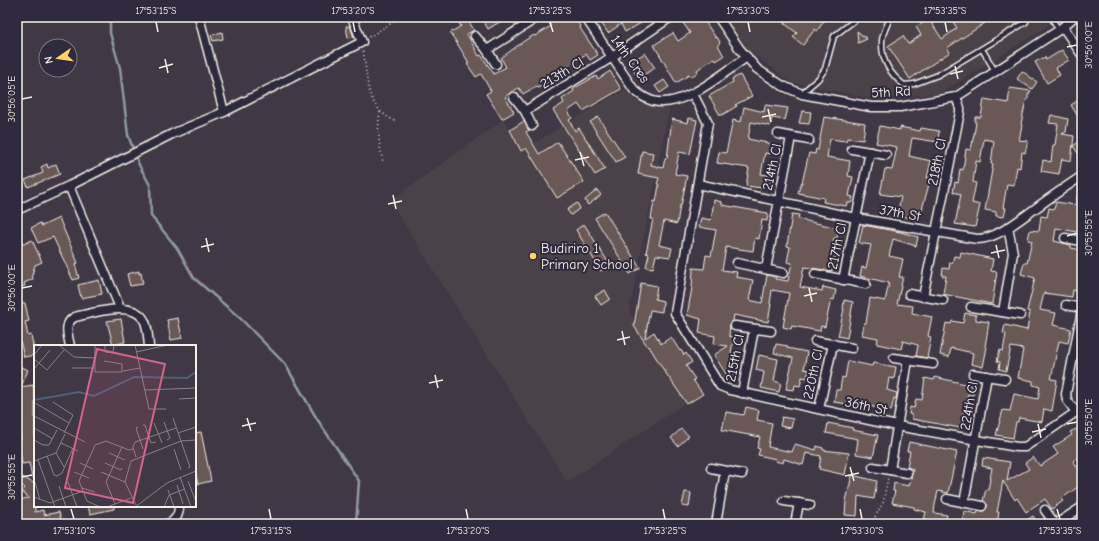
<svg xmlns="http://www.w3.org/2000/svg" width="1099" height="541" font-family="'Comic Neue',sans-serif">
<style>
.built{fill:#4c424a}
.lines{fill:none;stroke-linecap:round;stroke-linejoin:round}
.stream{stroke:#909ba5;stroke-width:2.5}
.building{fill:#695857;stroke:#f4f1e8}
.lane-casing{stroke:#f4f1e8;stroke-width:7}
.street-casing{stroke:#f4f1e8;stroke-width:11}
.path{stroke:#f4f1e8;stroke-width:1.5;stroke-dasharray:1 3;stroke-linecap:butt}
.lane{stroke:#2f2a3d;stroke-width:4}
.street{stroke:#2f2a3d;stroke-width:8}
.ticks{fill:none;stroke:#f4f1e8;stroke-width:1.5}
.poi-dot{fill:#ffd166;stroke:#2f2a3d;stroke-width:1.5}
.labels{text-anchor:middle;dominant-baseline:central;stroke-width:4;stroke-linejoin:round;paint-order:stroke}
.street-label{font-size:14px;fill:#f4f1e8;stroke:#2f2a3d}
.poi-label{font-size:14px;fill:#f4f1e8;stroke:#2f2a3d;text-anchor:start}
.inset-river{fill:none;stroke:#4d6178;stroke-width:2}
.inset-road{fill:none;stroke:#888286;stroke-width:1}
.view{fill:#d4648c;fill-opacity:0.15;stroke:#d4648c;stroke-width:2}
.inset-edge{fill:none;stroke:#f4f1e8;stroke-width:2}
.neatline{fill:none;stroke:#f4f1e8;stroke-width:1.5}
.ticks-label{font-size:10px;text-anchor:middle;fill:#f4f1e8}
</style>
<rect width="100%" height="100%" fill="#403845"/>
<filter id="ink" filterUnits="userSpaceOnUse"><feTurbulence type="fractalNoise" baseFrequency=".025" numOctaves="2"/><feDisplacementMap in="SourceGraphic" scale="8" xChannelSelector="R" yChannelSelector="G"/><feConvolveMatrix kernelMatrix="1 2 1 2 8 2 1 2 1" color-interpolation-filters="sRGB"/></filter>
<g filter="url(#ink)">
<g class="built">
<path d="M 726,17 L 1062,17 L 941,93 L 879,100 L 791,82 L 743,46 Z"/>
<path d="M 625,89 L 635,101 L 669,109 L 629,312 L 687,402 L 567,482 L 390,201 L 503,120 L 524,149 Z"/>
</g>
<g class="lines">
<path class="stream" d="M 110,17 L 110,33 L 120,68 L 128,135 L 139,165 L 150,185 L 151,216 L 177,248 L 194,278 L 241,319 L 285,364 L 317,419 L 359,481 L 356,524"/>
</g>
<g class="building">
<path d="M 455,17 L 466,17 L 474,30 L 467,34 L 479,56 L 481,55 L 494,74 L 506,67 L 501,58 L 524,41 L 534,35 L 535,36 L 551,26 L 548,21 L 555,17 L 557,17 L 560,21 L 565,17 L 573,17 L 581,27 L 580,28 L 598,55 L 590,60 L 586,54 L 557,73 L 559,77 L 538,88 L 537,86 L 523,94 L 519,88 L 511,92 L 505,97 L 514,112 L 502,119 L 486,94 L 491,91 L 481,74 L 476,77 L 467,64 L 469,63 L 455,40 L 450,33 L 461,26 Z"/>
<path d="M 481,17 L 508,17 L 488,29 Z"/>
<path d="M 612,17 L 652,17 L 625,32 L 621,24 L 608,33 L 602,24 Z"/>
<path d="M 679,17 L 702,17 L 716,38 L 717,37 L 720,42 L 718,45 L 724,56 L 716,61 L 714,58 L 697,70 L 698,72 L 691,77 L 689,75 L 676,83 L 654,45 L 673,33 L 678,41 L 690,33 Z"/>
<path d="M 788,17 L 818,17 L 824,21 L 817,31 L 815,29 L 803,45 L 793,37 L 797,33 L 784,23 Z"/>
<path d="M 950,17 L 986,17 L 985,23 L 947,48 L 950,52 L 910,79 L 888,46 L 903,36 L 908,44 L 921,35 L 916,27 L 929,19 L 942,39 L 957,28 Z"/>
<path d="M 346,26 L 350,26 L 354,37 L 348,38 Z"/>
<path d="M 857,31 L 867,39 L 858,43 Z"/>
<path d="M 222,32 L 223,39 L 213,41 L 211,35 Z"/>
<path d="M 1062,50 L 1069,60 L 1056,68 L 1060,75 L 1047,83 L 1035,62 L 1045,57 L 1046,60 Z"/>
<path d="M 645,53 L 655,68 L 638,78 L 629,63 Z"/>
<path d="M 610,71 L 621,89 L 583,111 L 578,104 L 568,111 L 572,118 L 569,120 L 575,131 L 579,128 L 605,169 L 595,175 L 553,110 L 564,103 L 562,99 L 574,91 L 573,89 L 596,76 L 598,79 Z"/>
<path d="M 1022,71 L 1037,82 L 1032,89 L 1017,79 Z"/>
<path d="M 740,75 L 752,96 L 735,105 L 737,106 L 722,115 L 720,115 L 709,96 L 733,82 L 732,79 Z"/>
<path d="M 664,80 L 669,87 L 660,93 L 655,86 Z"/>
<path d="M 1010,88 L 1031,91 L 1028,95 L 1028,100 L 1026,100 L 1021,124 L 1022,125 L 1019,140 L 1028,141 L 1025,153 L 1022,152 L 1020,168 L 1017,167 L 1014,185 L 1007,184 L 1003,208 L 1006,208 L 1004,217 L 996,216 L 996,212 L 985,210 L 993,164 L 991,164 L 994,141 L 984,139 L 980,162 L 976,161 L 973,182 L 976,183 L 972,203 L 980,205 L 975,227 L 955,224 L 961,194 L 953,192 L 955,182 L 958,183 L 960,169 L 963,170 L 966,149 L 971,150 L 976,123 L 975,123 L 975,117 L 981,117 L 984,99 L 1008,103 Z"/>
<path d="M 1082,98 L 1082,123 L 1071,105 Z"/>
<path d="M 765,105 L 788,108 L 785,120 L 772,118 L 770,126 L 751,122 L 748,139 L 772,144 L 770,154 L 765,153 L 761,174 L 772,176 L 770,186 L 763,188 L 746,186 L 749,168 L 717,163 L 719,152 L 726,153 L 733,120 L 741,122 L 744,107 L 764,112 Z"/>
<path d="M 802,111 L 811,112 L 809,124 L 799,123 Z"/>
<path d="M 1051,115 L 1068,119 L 1066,132 L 1062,134 L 1074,136 L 1071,161 L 1062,159 L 1059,174 L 1041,171 L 1043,160 L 1051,162 L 1053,145 L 1055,145 L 1058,124 L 1049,123 Z"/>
<path d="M 598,117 L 625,157 L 616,162 L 590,122 Z"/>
<path d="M 824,117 L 865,123 L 863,140 L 847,138 L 846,141 L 830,139 L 827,157 L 850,161 L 848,176 L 853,177 L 849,196 L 853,197 L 851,203 L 847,203 L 846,206 L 823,202 L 824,198 L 798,193 L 801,183 L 802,183 L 809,153 L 815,154 L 816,149 L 818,150 Z"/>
<path d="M 689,118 L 697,120 L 690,154 L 679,152 L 675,174 L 687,176 L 681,206 L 680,205 L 677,224 L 664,221 L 659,245 L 672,248 L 670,257 L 656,255 L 653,268 L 646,267 L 649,254 L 646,253 L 653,219 L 651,219 L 654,201 L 656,202 L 659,185 L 657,184 L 659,178 L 638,174 L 642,151 L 653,153 L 651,165 L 663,168 L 665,158 L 667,158 L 672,119 L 688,123 Z"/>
<path d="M 524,121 L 529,130 L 526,132 L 539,154 L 558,142 L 584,182 L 557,198 L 526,148 L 521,151 L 510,130 Z"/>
<path d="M 880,126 L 900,130 L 900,127 L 920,131 L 921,128 L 939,131 L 938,142 L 912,138 L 909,156 L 931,161 L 927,178 L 930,178 L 928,188 L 919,220 L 897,215 L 901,197 L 880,194 L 885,169 L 892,170 L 897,147 L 876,143 Z"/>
<path d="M 1082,140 L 1082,159 L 1073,146 Z"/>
<path d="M 47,164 L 48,168 L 56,164 L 60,174 L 28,187 L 25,180 L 43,173 L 41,167 Z"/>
<path d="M 1079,187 L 1082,187 L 1082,233 L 1056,228 L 1054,241 L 1071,245 L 1071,248 L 1082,250 L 1082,267 L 1080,281 L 1082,281 L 1082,292 L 1073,290 L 1072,297 L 1044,293 L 1040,310 L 1056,313 L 1053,325 L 1071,329 L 1068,343 L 1059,341 L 1051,379 L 1057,380 L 1052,411 L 1044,409 L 1042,422 L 1019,418 L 1018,422 L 1016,422 L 1013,438 L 996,435 L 1003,410 L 1010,411 L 1014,394 L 1038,399 L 1040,387 L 1033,385 L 1033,381 L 1018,378 L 1023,349 L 1011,347 L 1006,371 L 999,369 L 1000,362 L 997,361 L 1000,350 L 1003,351 L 1006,334 L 1003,333 L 1005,325 L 1027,330 L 1030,312 L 1027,311 L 1035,278 L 1021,274 L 1024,263 L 1027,263 L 1032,241 L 1028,240 L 1030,230 L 1039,231 L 1041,216 L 1047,217 L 1049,208 L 1054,209 L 1056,202 L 1075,205 Z"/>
<path d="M 597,190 L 601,195 L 588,205 L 585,200 Z"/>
<path d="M 714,200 L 722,202 L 722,205 L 768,213 L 767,221 L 762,220 L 759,239 L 755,238 L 753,251 L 726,247 L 726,248 L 722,270 L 737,272 L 736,277 L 753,280 L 749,300 L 762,303 L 767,275 L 776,277 L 775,279 L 788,281 L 792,263 L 787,262 L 790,247 L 787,246 L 792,214 L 799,215 L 798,219 L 838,228 L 837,238 L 834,238 L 831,257 L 837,258 L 836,267 L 833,266 L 832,271 L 804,267 L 800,287 L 822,291 L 823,287 L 836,290 L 834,300 L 831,299 L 825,327 L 821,326 L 820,331 L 792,326 L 791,329 L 783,327 L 789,293 L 772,290 L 770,304 L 771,304 L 768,322 L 734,315 L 733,321 L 730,323 L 729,336 L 734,337 L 731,352 L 739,365 L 733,369 L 737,376 L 727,381 L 724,376 L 726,374 L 714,355 L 728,346 L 714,344 L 715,336 L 699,333 L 701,319 L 687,315 L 692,288 L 693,268 L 704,269 L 706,255 L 711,256 L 716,230 L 699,227 L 701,218 L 711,220 Z"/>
<path d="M 577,203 L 580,208 L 571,215 L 567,210 Z"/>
<path d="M 605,212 L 640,268 L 630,274 L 595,218 Z"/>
<path d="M 59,218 L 78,263 L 75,264 L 79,278 L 73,280 L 53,237 L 38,243 L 31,228 L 40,223 L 42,226 Z"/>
<path d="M 584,224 L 610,265 L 601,271 L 576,230 Z"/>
<path d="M 863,225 L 900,232 L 918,237 L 916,246 L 893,239 L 889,256 L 903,259 L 899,277 L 903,277 L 897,304 L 913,306 L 912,313 L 932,317 L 928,336 L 931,337 L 927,358 L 916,356 L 918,345 L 903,341 L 901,349 L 877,344 L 878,338 L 862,335 L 864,323 L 866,323 L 870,298 L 885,301 L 889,283 L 860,276 L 862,267 L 866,268 L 871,245 L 859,243 Z"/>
<path d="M 32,240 L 42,262 L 35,265 L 32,275 L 33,279 L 24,283 L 25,286 L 17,288 L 17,243 L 24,244 Z"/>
<path d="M 961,252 L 993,259 L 991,271 L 997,272 L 992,304 L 943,294 L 946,276 L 942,276 L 943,268 L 949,269 L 950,262 L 952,263 L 954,256 L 960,257 Z"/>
<path d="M 139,271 L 139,274 L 141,273 L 143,284 L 130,286 L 127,274 Z"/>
<path d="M 99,280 L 102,294 L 81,298 L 78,285 Z"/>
<path d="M 641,283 L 657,286 L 655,299 L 663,301 L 662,312 L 650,310 L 645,338 L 654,332 L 661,344 L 671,337 L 680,351 L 681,350 L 684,355 L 686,353 L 692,362 L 686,366 L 695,379 L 693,380 L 703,394 L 687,404 L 661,366 L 649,346 L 648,347 L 634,326 Z"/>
<path d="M 605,290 L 610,299 L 601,305 L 595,296 Z"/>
<path d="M 844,300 L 853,302 L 847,338 L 838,336 L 844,309 L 843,309 Z"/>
<path d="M 25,303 L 29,321 L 25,322 L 28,336 L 31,335 L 35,355 L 24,357 L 17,328 L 17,304 Z"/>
<path d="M 965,313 L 976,315 L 976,320 L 989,322 L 985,347 L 987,347 L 983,367 L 971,364 L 973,353 L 951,348 L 949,357 L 940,355 L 946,323 L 951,324 L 952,321 L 963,323 Z"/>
<path d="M 178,318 L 182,338 L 171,340 L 167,320 Z"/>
<path d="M 121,319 L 125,342 L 113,345 L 107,321 Z"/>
<path d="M 776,344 L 788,346 L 787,348 L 807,352 L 804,369 L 809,370 L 807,378 L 802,377 L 800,386 L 795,385 L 794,390 L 786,389 L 793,358 L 774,353 Z"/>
<path d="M 759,355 L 778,359 L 774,381 L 781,383 L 779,392 L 761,388 L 764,372 L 756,370 Z"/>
<path d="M 848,361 L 872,366 L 873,363 L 896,367 L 894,379 L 889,378 L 887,390 L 897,393 L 896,399 L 894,398 L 891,411 L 856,403 L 855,405 L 834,402 L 836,390 L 840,390 L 842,377 L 845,378 Z"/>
<path d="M 22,367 L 28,370 L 21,387 L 33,385 L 35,398 L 35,477 L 32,478 L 29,463 L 22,464 L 20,450 L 18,450 L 17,446 L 17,440 L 21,439 L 17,413 L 17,368 L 20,370 Z"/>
<path d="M 935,377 L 974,386 L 973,395 L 968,394 L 960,428 L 912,419 L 912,415 L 909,414 L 910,407 L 914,408 L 916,399 L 922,400 L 925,378 L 934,380 Z"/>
<path d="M 746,407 L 759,410 L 757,420 L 772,423 L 768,447 L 792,452 L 795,444 L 816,450 L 817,446 L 823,448 L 823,450 L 849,453 L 845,475 L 819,469 L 821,456 L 806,453 L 803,465 L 784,459 L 783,463 L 775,461 L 776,459 L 758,455 L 760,449 L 757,448 L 760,437 L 722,430 L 726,412 L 744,415 Z"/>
<path d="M 782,417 L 793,419 L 791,428 L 780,426 Z"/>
<path d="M 828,423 L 853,428 L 852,430 L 878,435 L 873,457 L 856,454 L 858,439 L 826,433 Z"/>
<path d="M 681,429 L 689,436 L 678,446 L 671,438 Z"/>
<path d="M 1076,429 L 1082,438 L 1082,455 L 1073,461 L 1082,474 L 1082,484 L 1061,499 L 1063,501 L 1052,509 L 1045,499 L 1026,512 L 1017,498 L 1015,500 L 1003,481 L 997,512 L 999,512 L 997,524 L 962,524 L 964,511 L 977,514 L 978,511 L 984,511 L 987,507 L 987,504 L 983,501 L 986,489 L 988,490 L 992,468 L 982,466 L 983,458 L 1010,462 L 1007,481 L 1029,469 L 1025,463 L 1033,457 L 1040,466 L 1058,454 L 1053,447 L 1072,435 L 1070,432 Z"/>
<path d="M 201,432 L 211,481 L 198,484 L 195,471 L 195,433 Z"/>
<path d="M 909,442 L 957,452 L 948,493 L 938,491 L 935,505 L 934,513 L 947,515 L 945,524 L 923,524 L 926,512 L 914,509 L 914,507 L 892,503 L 895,491 L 893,491 L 894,483 L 909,486 L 912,474 L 913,469 L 907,467 L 910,451 L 907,451 Z"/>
<path d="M 17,474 L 35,484 L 35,512 L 43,510 L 44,515 L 59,512 L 62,524 L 21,524 L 17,500 L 29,498 L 22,492 L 25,488 L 17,481 Z"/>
<path d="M 852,475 L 877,481 L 874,499 L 858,496 L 857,516 L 845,515 L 846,501 Z"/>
<path d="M 685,492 L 691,493 L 689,507 L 682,506 Z"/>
<path d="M 88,506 L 114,506 L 114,509 L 90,514 Z"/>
<path d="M 1033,516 L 1038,524 L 1021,524 Z"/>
</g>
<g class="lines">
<g class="lane-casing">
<g id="lane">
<path d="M 888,17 L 889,20 C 887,26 882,34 882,41 C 881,61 890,74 904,85 L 914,84 L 938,75 L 1026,22 L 1025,17"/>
<path d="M 1051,17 L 1059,30"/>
<path d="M 982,49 L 995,71"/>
<path d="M 802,93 L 818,79 L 825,69 L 834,36 L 859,17"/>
</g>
</g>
<g class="street-casing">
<g id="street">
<path d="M 199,17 L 224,112"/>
<path d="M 585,17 L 634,90 C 640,95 646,99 653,101 C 683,109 723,73 747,57"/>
<path d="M 718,17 L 739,48 L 757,69 L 783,86 L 802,94 L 871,107 L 900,107 L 956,97 L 1059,30 L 1074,17"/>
<path d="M 1063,27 L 1082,55"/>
<path d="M 475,36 L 487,50"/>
<path d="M 496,64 L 487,50 L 538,17"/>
<path d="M 693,94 L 708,123 L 675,313 L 720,386 L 730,390 L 897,426 L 1017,447 L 1025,447 L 1082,408"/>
<path d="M 514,97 L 525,111 L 612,57 L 671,17"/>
<path d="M 525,111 L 532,126"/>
<path d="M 778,134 L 809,140"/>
<path d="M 870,152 L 886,155"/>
<path d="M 698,184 L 856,218 L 977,239 C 997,239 1020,219 1036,208 C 1051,197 1067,186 1082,176"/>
<path d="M 69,186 L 120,308"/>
<path d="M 17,210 L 69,186 L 172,134 L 224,112 L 362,42 L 352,17"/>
<path d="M 1065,238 L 1082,241"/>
<path d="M 737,263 L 783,273"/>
<path d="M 766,269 L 791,137"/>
<path d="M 815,274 L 866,284"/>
<path d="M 843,280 L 870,152 L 852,149"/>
<path d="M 909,294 L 943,300"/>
<path d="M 923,297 L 960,112 L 960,108 L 956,97"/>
<path d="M 1066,305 L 1082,308"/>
<path d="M 971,307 L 1020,315"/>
<path d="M 1003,312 L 1013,253 L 1008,227"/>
<path d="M 735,326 L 771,331"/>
<path d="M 815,341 L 852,348"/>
<path d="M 70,346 C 68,335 63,323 75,317 C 93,313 135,299 145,322 C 148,329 148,338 149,346"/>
<path d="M 894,358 L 933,364"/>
<path d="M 973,374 L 1005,379"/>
<path d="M 742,393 L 754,329"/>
<path d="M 819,409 L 833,344"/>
<path d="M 1076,412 L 1067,400 L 1066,394 L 1082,310"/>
<path d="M 873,467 L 907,473"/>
<path d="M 711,468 L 742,474"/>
<path d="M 890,470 L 908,360"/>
<path d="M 947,499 L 982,506"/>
<path d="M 784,501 L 810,505"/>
<path d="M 964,503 L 987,376"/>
<path d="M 1045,510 L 1055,524"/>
<path d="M 168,524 C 176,521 179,514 179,506"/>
<path d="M 716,524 L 725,471"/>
<path d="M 795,524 L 799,503"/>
<path d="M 1056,524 L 1082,507"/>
</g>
</g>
<g class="path">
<path d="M 369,37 L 401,17"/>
<path d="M 363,51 C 369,79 363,106 395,121"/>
<path d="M 380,112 C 377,129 379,145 383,162"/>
<path d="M 871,524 L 883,503 L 888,477"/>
</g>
<use href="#lane" class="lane"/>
<use href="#street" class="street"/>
</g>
</g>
<path class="ticks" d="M 156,22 L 158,32M 353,22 L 355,32M 550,22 L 553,32M 748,22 L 750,32M 945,22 L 947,32M 1067,47 L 1077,45M 165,59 L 168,73M 955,66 L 958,79M 159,68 L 173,64M 950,74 L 963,71M 22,99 L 32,97M 768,109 L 771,122M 762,117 L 776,114M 580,152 L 584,166M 575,160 L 589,157M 393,195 L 396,209M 388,204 L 402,201M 1067,236 L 1077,233M 206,238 L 209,252M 996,245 L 999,258M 201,247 L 214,244M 991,253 L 1005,250M 22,288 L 32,286M 809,288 L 812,302M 804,296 L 817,293M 622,331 L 625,345M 617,340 L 630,337M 435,375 L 438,388M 429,383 L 443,380M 247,418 L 251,431M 1038,424 L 1041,438M 1067,424 L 1077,422M 242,426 L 256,423M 1032,432 L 1046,429M 850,467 L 854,481M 845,476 L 859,473M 22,477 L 32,475M 71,509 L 74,519M 269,509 L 271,519M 466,509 L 468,519M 663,509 L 665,519M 860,509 L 862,519M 1057,509 L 1060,519"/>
<circle class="poi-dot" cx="533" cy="256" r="4"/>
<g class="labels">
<g class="street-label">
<text transform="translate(630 59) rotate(54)">14th Cres</text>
<text transform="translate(562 73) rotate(-31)">213th Cl</text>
<text transform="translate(891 92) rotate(-3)">5th Rd</text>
<text transform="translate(937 162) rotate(-79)">218th Cl</text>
<text transform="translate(772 167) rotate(-78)">214th Cl</text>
<text transform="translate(900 213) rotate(10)">37th St</text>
<text transform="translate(837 246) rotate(-78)">217th Cl</text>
<text transform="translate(735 358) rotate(-79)">215th Cl</text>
<text transform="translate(813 374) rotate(-78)">220th Cl</text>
<text transform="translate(866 406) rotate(12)">36th St</text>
<text transform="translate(969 406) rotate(-80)">224th Cl</text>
</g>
<g class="poi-label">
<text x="541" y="248">Budiriro 1<tspan x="541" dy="16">Primary School</tspan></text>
</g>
</g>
<g transform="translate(34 345)">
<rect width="162" height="162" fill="#403845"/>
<path class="inset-river" d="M 0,55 L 45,47 L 60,51 L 100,32 L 153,33 L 162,27"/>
<path class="inset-road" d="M 25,0 L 40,12 L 61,13M 61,0 L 61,27 L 88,27 L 88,19 L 70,16M 71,0 L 71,7 L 79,8 L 80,0M 101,0 L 115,64 L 132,64M 102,7 L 134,0M 0,10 L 8,0M 0,14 L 13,25 L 30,5M 38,23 L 60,23M 0,24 L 16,5M 89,26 L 106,23M 111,45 L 162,43M 145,54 L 162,53M 19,57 L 39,70 L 30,88M 1,58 L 35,78M 0,71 L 51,97M 139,73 L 156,122 L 154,123M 130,77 L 136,93 L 133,95M 120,78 L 128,98M 109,80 L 111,80 L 117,98 L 122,97M 104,82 L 102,83 L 109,104M 0,83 L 19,94M 144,88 L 162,82M 0,95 L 9,100 L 15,100 L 23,85M 27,98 L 44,106M 140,104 L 147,125M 22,108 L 30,122M 75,108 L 91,115M 13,111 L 20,130 L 23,131 L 28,128 L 39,103M 102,112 L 99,102 L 101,97 L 142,83M 4,115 L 21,162M 0,116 L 22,108 L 31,89M 46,118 L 59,124M 71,118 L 87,125 L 88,123M 40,127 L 55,133M 67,127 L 91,137M 146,132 L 157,162M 154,136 L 162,157M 1,137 L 6,155M 34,137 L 43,162M 143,140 L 149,159M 25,141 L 32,162M 48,143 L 61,147M 134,145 L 140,162M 0,152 L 16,158 L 49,146M 81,159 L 72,137 L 88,102M 102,160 L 91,137 L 97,116 L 147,96 L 162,95M 66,162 L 53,156 L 45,136 L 61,100 L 72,96 L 95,105 L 99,104M 73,162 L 97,153M 101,162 L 133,138 L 162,126M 130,162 L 135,150 L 151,144"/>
<path class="view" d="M 63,4 L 131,19 L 99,158 L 31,143 Z"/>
<rect width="162" height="162" class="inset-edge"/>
</g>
<rect width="1099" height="541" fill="none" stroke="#2f2a3d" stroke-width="44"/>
<g transform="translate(58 58) rotate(257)"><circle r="19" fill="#2f2a3d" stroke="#7e7a81"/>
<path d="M0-3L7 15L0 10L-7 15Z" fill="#ffd166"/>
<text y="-6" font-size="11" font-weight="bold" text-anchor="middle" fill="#f4f1e8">N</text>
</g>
<rect x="22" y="22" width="1055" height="497" class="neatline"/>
<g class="ticks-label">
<text x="156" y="14">17°53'15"S</text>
<text x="353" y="14">17°53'20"S</text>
<text x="550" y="14">17°53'25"S</text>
<text x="748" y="14">17°53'30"S</text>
<text x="945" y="14">17°53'35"S</text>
<text transform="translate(1088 45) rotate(-90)" y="4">30°56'00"E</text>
<text transform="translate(11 99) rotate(-90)" y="4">30°56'05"E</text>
<text transform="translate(1088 233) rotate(-90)" y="4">30°55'55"E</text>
<text transform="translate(11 288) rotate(-90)" y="4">30°56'00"E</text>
<text transform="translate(1088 422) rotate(-90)" y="4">30°55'50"E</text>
<text transform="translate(11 477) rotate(-90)" y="4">30°55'55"E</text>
<text x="74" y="534">17°53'10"S</text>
<text x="271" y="534">17°53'15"S</text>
<text x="468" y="534">17°53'20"S</text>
<text x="665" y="534">17°53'25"S</text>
<text x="862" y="534">17°53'30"S</text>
<text x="1060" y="534">17°53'35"S</text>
</g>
</svg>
